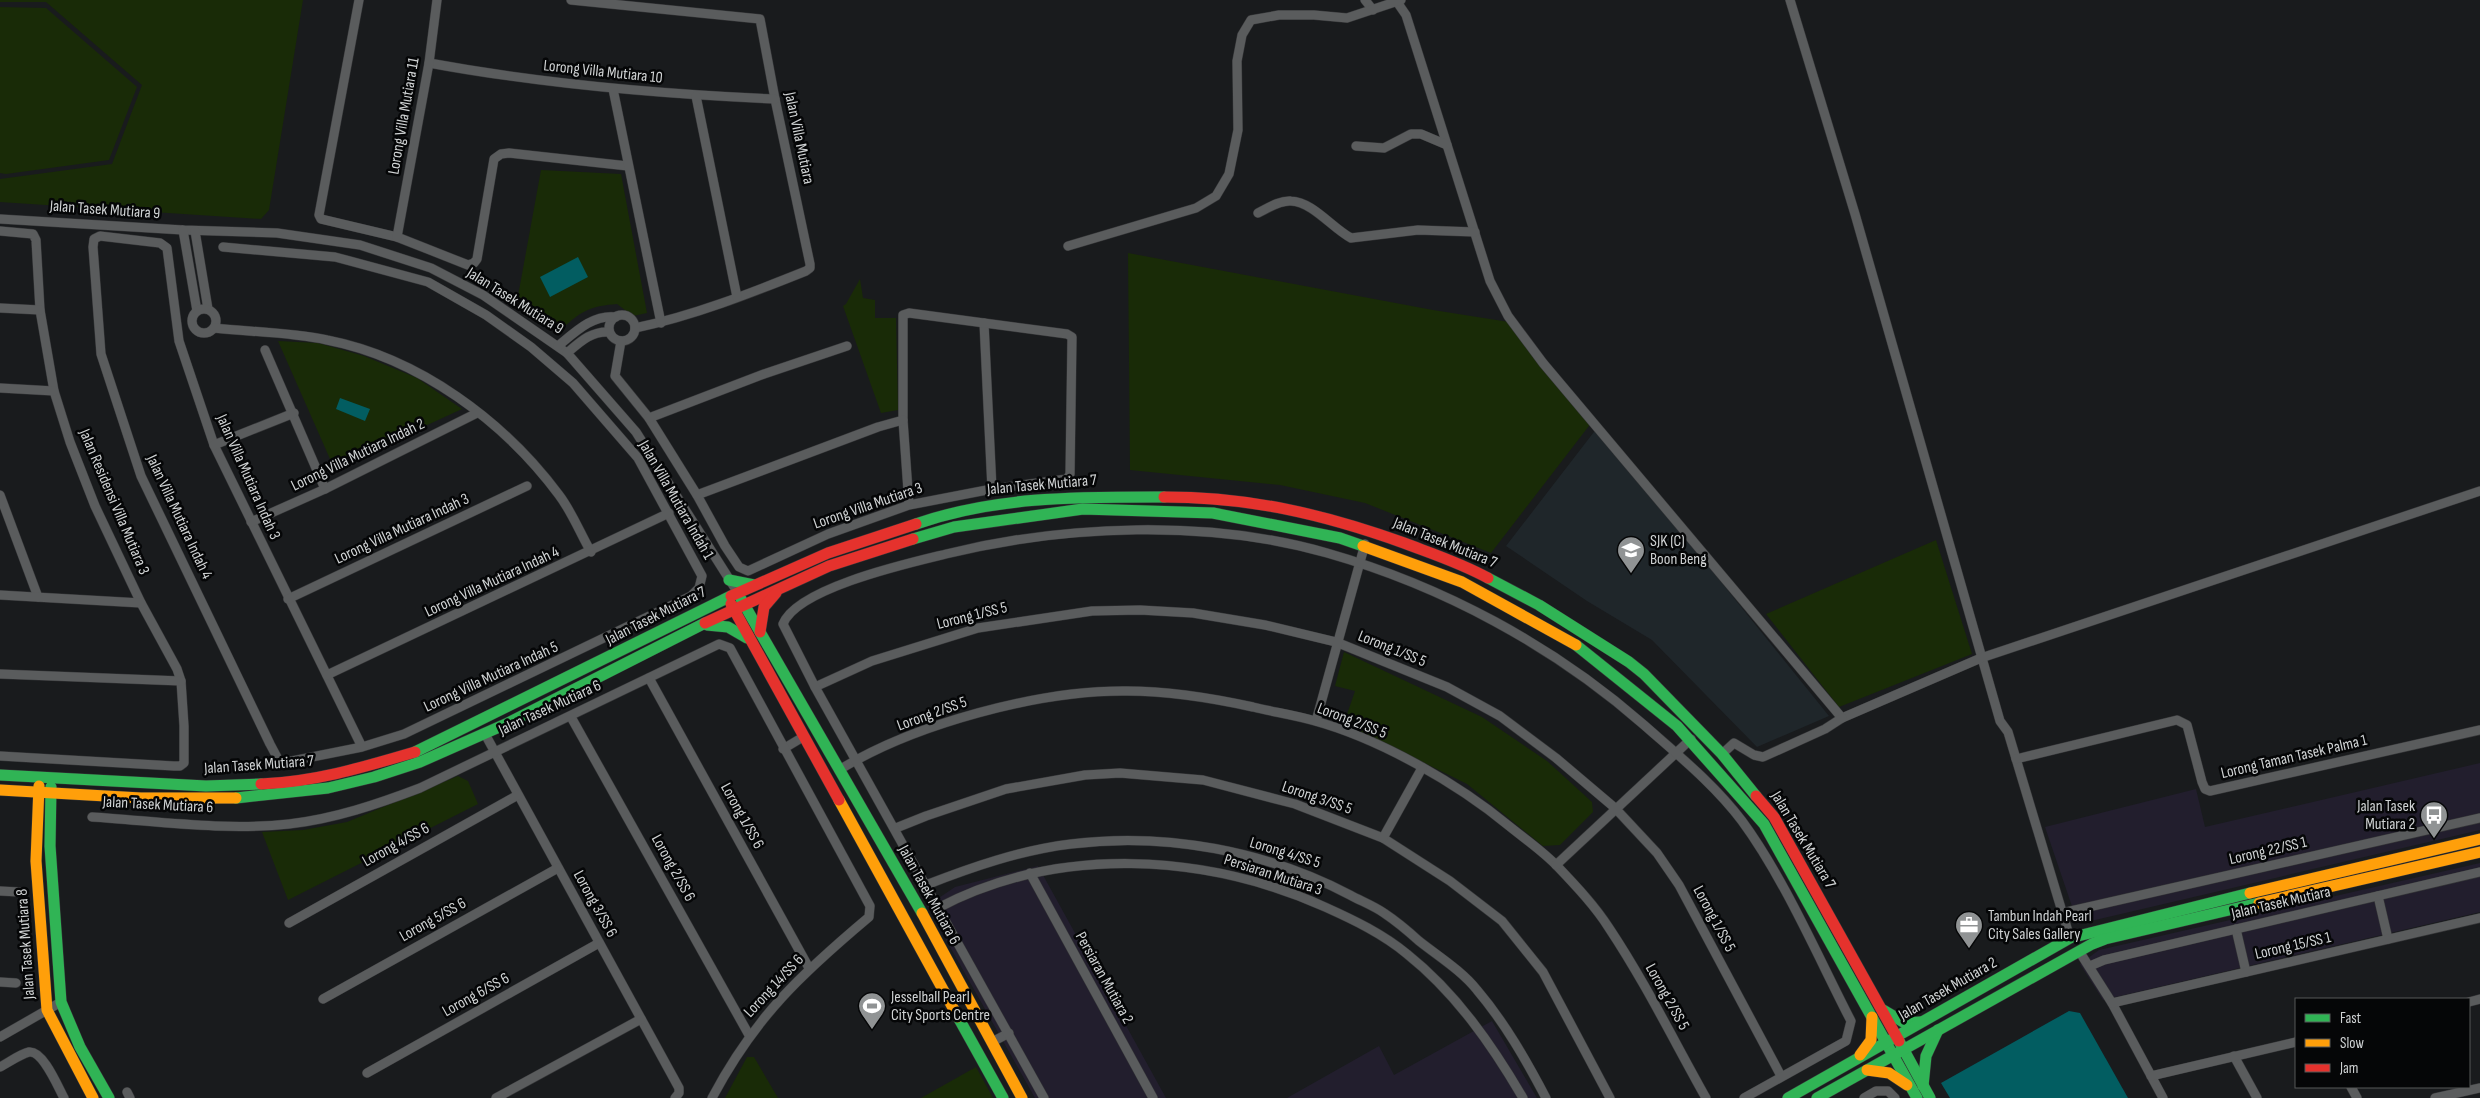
<svg xmlns="http://www.w3.org/2000/svg" width="2480" height="1098" font-family="'Sofia Sans Condensed',sans-serif">
<style>
.commercial{fill:#221e2d}
.built{fill:#1f262a}
.green{fill:#192b07}
.water{fill:#025d61}
.lines{fill:none;stroke-linecap:round;stroke-linejoin:round}
.street-casing{stroke:#353638;stroke-width:10}
.fast-casing{stroke:#353638;stroke-width:12}
.slow-casing{stroke:#353638;stroke-width:12}
.jam-casing{stroke:#353638;stroke-width:12}
.street{stroke:#5a5c5d;stroke-width:9}
.fast{stroke:#30b455;stroke-width:11}
.slow{stroke:#ff9f0a;stroke-width:11}
.jam{stroke:#e5322d;stroke-width:11}
.labels{text-anchor:middle;dominant-baseline:central;stroke-width:5;stroke-linejoin:round;paint-order:stroke}
.street-label{font-size:16px;fill:#d0d3d4;stroke:#050607}
.poi-label{font-size:16px;fill:#d0d3d4;stroke:#050607;text-anchor:start}
</style>
<rect width="100%" height="100%" fill="#191b1d"/>
<g class="commercial">
<path d="M 2480,763 L 2480,830 L 2078,924 L 2045,827 L 2196,789 L 2205,827 Z"/>
<path d="M 2480,863 L 2480,912 L 2103,1000 L 2080,964 L 2099,950 Z"/>
<path d="M 1038,866 L 1166,1098 L 1035,1098 L 927,906 L 955,887 Z"/>
<path d="M 1492,1021 L 1537,1098 L 1287,1098 L 1379,1046 L 1394,1075 Z"/>
</g>
<path class="built" d="M 1597,428 L 1829,716 L 1757,747 L 1652,640 L 1587,601 L 1506,546 Z"/>
<g class="green">
<path d="M 0,0 L 303,0 L 269,210 L 261,219 L 0,202 L 0,179 L 112,164 L 142,85 L 46,2 L 0,2 Z"/>
<path d="M 0,7 L 46,8 L 137,87 L 109,160 L 6,174 L 0,173 Z"/>
<path d="M 541,170 L 621,174 L 647,313 L 633,316 L 617,304 C 592,306 582,310 563,328 L 518,296 Z"/>
<path d="M 1128,253 L 1433,310 L 1509,322 L 1592,422 L 1491,553 L 1365,503 L 1280,485 L 1130,470 Z"/>
<path d="M 860,279 L 863,298 L 875,300 L 875,318 L 896,318 L 898,410 L 881,413 L 843,306 L 846,304 Z"/>
<path d="M 278,341 L 318,343 L 364,356 L 417,378 L 462,409 L 334,468 Z"/>
<path d="M 1936,540 L 1972,654 L 1839,707 L 1766,614 Z"/>
<path d="M 1344,652 L 1482,717 L 1547,761 L 1592,802 L 1593,812 L 1560,845 L 1543,846 L 1467,784 L 1344,723 L 1355,691 L 1335,686 Z"/>
<path d="M 458,776 L 468,781 L 478,804 L 288,900 L 262,832 L 303,830 L 347,822 Z"/>
<path d="M 747,1057 L 754,1057 L 778,1098 L 725,1098 Z"/>
<path d="M 976,1067 L 993,1098 L 921,1098 Z"/>
</g>
<g class="water">
<path d="M 578,257 L 588,277 L 550,297 L 540,277 Z"/>
<path d="M 340,398 L 370,409 L 365,421 L 336,409 Z"/>
<path d="M 2069,1011 L 2080,1013 L 2128,1098 L 1950,1098 L 1941,1083 Z"/>
</g>
<g class="lines">
<g class="street-casing">
<g id="street">
<path d="M 359,0 L 319,215 L 321,219 L 397,237 L 468,265 L 474,263 L 477,259 L 494,159 L 501,154 L 509,153 L 628,166"/>
<path d="M 571,0 L 760,19 L 775,99 L 810,264 L 810,268 L 806,271 C 751,293 693,316 635,328"/>
<path d="M 1365,0 L 1373,10"/>
<path d="M 1790,0 L 1855,214 L 2000,721 L 2008,732 L 2070,938"/>
<path d="M 1397,2 L 1406,15 L 1490,281 L 1508,316 L 1543,363 L 1842,718 L 1981,658 L 2480,491"/>
<path d="M 429,63 C 543,84 658,94 775,99"/>
<path d="M 613,89 L 661,323"/>
<path d="M 696,96 L 737,297"/>
<path d="M 1356,146 L 1384,148 L 1411,134 L 1421,134 L 1447,145"/>
<path d="M 1258,213 C 1268,208 1280,200 1291,201 C 1313,202 1332,228 1351,238 L 1418,230 L 1475,232"/>
<path d="M 0,219 L 183,230 L 277,233 L 360,245 L 431,268 L 483,295 L 567,353 L 636,432 L 738,593"/>
<path d="M 183,230 L 197,311"/>
<path d="M 0,231 L 33,234 L 36,240 L 40,310 L 54,391 L 70,442 L 95,506 L 141,603 L 177,669 L 181,681 L 184,726 L 184,763 L 180,766 L 174,766 L 0,756"/>
<path d="M 195,231 L 208,309"/>
<path d="M 397,237 L 429,63 L 437,0"/>
<path d="M 1068,246 L 1196,208 L 1216,196 L 1229,174 L 1238,130 L 1237,61 L 1242,35 L 1251,20 L 1279,15 L 1314,15 L 1347,18 L 1401,0"/>
<path d="M 223,247 L 335,257 L 428,282 L 486,315 L 531,347 L 573,383 L 638,458 L 702,576 L 699,588 L 691,596 L 404,734 L 362,747 L 282,763 L 278,759 L 270,744 L 141,476 L 101,354 L 93,247 L 94,239 L 100,236 L 160,243 L 167,248 L 179,341 L 214,445 L 362,747"/>
<path d="M 0,308 L 40,310"/>
<circle cx="204" cy="321" r="12"/>
<circle cx="622" cy="328" r="13"/>
<path d="M 984,323 L 992,489"/>
<path d="M 214,328 C 251,332 291,332 327,340 C 419,358 504,421 559,495 C 572,512 580,533 591,552"/>
<path d="M 621,341 L 615,376 L 649,418 L 697,495 L 725,546 L 739,567 L 748,571 L 828,534 L 909,505 L 992,489 L 1067,479 L 1070,474 L 1072,337 L 1067,334 L 909,313 L 903,315 L 903,420 L 909,505"/>
<path d="M 558,346 C 575,332 593,314 616,317"/>
<path d="M 265,350 L 325,489"/>
<path d="M 567,353 C 580,342 591,331 609,332"/>
<path d="M 0,388 L 54,391"/>
<path d="M 649,418 L 764,374 L 847,346"/>
<path d="M 214,445 L 294,413"/>
<path d="M 0,495 L 38,597"/>
<path d="M 697,495 L 878,427 L 903,420"/>
<path d="M 251,522 L 325,489 L 477,413"/>
<path d="M 0,595 L 141,603"/>
<path d="M 288,599 L 527,486"/>
<path d="M 0,674 L 181,681"/>
<path d="M 327,675 L 669,513"/>
<path d="M 649,678 L 809,968"/>
<path d="M 815,687 L 872,661 L 978,628 L 1092,611 L 1140,610 L 1193,613 L 1265,625 L 1336,642 L 1447,687 L 1500,716 L 1556,758 L 1615,808 L 1657,853 L 1679,885 L 1781,1076"/>
<path d="M 571,717 L 749,1035"/>
<path d="M 1316,721 L 1365,544"/>
<path d="M 485,734 L 679,1088 L 679,1093 L 675,1098"/>
<path d="M 783,749 L 803,737"/>
<path d="M 1722,754 L 1734,743 L 1754,755 L 1763,757 L 1825,729 L 1842,718"/>
<path d="M 2016,759 L 2177,720 L 2187,725 L 2202,782 L 2205,789 L 2210,791 L 2480,730"/>
<path d="M 839,770 C 914,724 1039,690 1127,691 C 1170,691 1212,698 1253,707 C 1273,712 1295,715 1315,721 C 1380,739 1457,783 1509,826 C 1525,839 1544,852 1558,867 C 1576,886 1595,906 1609,928 C 1645,982 1674,1041 1706,1098"/>
<path d="M 92,817 C 156,821 224,831 289,824 C 334,819 378,804 420,788 L 719,644 L 730,648 L 870,906 L 869,917 C 800,975 755,1017 712,1098"/>
<path d="M 896,828 L 926,816 L 1006,789 L 1085,775 L 1120,773 L 1203,780 L 1295,804 L 1383,838 L 1450,881 L 1502,921 L 1543,972 L 1610,1098"/>
<path d="M 1383,838 L 1422,768"/>
<path d="M 1556,865 L 1691,739"/>
<path d="M 1030,873 L 1153,1098"/>
<path d="M 926,885 C 972,867 1021,850 1071,844 C 1166,832 1266,851 1350,895 C 1361,901 1374,906 1384,913 C 1396,921 1408,931 1419,941 C 1438,956 1462,971 1477,990 C 1505,1023 1526,1060 1546,1098"/>
<path d="M 0,891 L 19,892"/>
<path d="M 2378,896 L 2388,939"/>
<path d="M 938,908 C 1058,845 1204,853 1325,907 C 1354,920 1383,934 1407,954 C 1456,993 1492,1045 1523,1098"/>
<path d="M 2062,913 L 2480,818"/>
<path d="M 289,923 L 518,795"/>
<path d="M 2236,929 L 2246,972"/>
<path d="M 2079,951 L 2112,1003 L 2163,1098"/>
<path d="M 2090,966 L 2104,960 L 2480,872"/>
<path d="M 0,982 L 16,983"/>
<path d="M 323,999 L 558,868"/>
<path d="M 2469,1002 L 2480,999"/>
<path d="M 2112,1003 L 2480,918"/>
<path d="M 0,1037 L 61,1002"/>
<path d="M 992,1042 L 1009,1033"/>
<path d="M 2234,1056 L 2257,1098"/>
<path d="M 0,1067 C 8,1063 20,1054 29,1052 C 43,1050 58,1087 64,1098"/>
<path d="M 367,1073 L 599,943"/>
<path d="M 2151,1076 L 2296,1042"/>
<path d="M 2351,1087 L 2357,1098"/>
<path d="M 127,1092 L 130,1098"/>
<path d="M 496,1098 L 641,1019"/>
<path d="M 1044,1098 L 815,687 L 783,624 C 797,588 909,563 946,554 C 1064,525 1209,519 1327,553 C 1443,586 1554,646 1644,725 C 1678,755 1715,785 1742,821 C 1784,878 1818,957 1851,1021 L 1846,1041 L 1744,1098"/>
<path d="M 1864,1098 L 1876,1091 L 1888,1091 L 1895,1098"/>
<path d="M 2435,1098 L 2480,1088"/>
</g>
</g>
<g class="fast-casing">
<g id="fast">
<path d="M 916,524 C 996,496 1080,497 1164,497"/>
<path d="M 913,539 L 954,527 L 1083,509 L 1213,513 L 1340,538 L 1363,546"/>
<path d="M 1488,578 L 1539,605 L 1629,662 L 1644,674 L 1722,754 L 1756,796"/>
<path d="M 729,580 L 754,585"/>
<path d="M 741,599 L 922,913"/>
<path d="M 707,625 L 728,627 L 747,638"/>
<path d="M 1576,645 L 1677,726 L 1764,824 L 1917,1098"/>
<path d="M 415,752 L 731,596"/>
<path d="M 0,775 L 206,786 L 261,784"/>
<path d="M 51,787 L 50,846 L 61,1002 L 80,1047 L 109,1098"/>
<path d="M 236,798 L 328,788 L 374,777 L 420,762 L 508,723 L 705,623"/>
<path d="M 1883,1010 L 1905,1023 L 1920,1022"/>
<path d="M 958,1017 L 1003,1098"/>
<path d="M 1899,1041 L 1930,1098"/>
<path d="M 1923,1086 L 1926,1056 L 1938,1030"/>
<path d="M 1788,1098 L 2070,938 L 2250,893"/>
<path d="M 1817,1098 L 2092,944 L 2105,939 L 2259,903"/>
</g>
</g>
<g class="slow-casing">
<g id="slow">
<path d="M 1363,546 L 1462,582 L 1576,645"/>
<path d="M 39,786 L 36,861 L 47,1010 L 93,1098"/>
<path d="M 0,790 L 141,798 L 236,798"/>
<path d="M 839,800 L 958,1017"/>
<path d="M 2250,893 L 2480,839"/>
<path d="M 2259,903 L 2480,852"/>
<path d="M 922,913 L 1022,1098"/>
<path d="M 1860,1055 L 1871,1040 L 1872,1017"/>
<path d="M 1867,1070 L 1889,1073 L 1907,1085"/>
</g>
</g>
<g class="jam-casing">
<g id="jam">
<path d="M 1164,497 C 1250,497 1323,514 1404,543 C 1433,554 1461,563 1488,578"/>
<path d="M 731,596 L 828,553 L 916,524"/>
<path d="M 731,604 L 839,800"/>
<path d="M 705,623 L 829,566 L 913,539"/>
<path d="M 760,632 L 764,607 L 776,593"/>
<path d="M 261,784 C 315,782 364,767 415,752"/>
<path d="M 1756,796 L 1774,817 L 1899,1041"/>
</g>
</g>
<use href="#street" class="street"/>
<use href="#fast" class="fast"/>
<use href="#slow" class="slow"/>
<use href="#jam" class="jam"/>
</g>
<defs>
<g id="school-pin" transform="scale(1.4375)"><path d="M0 17L-7.5 6A9.5 9.5 0 1 1 7.5 6Z" fill="#909394" stroke="#050607"/><path d="M0-5L7-2L0 1L-7-2ZM-4 1L0 2.5L4 1V4Q0 6-4 4Z" fill="#fff"/></g>
<g id="bus-pin" transform="scale(1.4375)"><path d="M0 17L-7.5 6A9.5 9.5 0 1 1 7.5 6Z" fill="#909394" stroke="#050607"/><path d="M-5-6H5V4H4V6H2V4H-2V6H-4V4H-5ZM-3.5-4V0h7V-4ZM-3.5 1.2v1.5H-2V1.2ZM2 1.2v1.5H3.5V1.2Z" fill="#fff"/></g>
<g id="office-pin" transform="scale(1.4375)"><path d="M0 17L-7.5 6A9.5 9.5 0 1 1 7.5 6Z" fill="#909394" stroke="#050607"/><path d="M-6-3h4V-5.5h4V-3h4V5H-6ZM-1-4.5V-3h2v-1.5ZM-6 0V1H6V0Z" fill="#fff"/></g>
<g id="stadium-pin" transform="scale(1.4375)"><path d="M0 17L-7.5 6A9.5 9.5 0 1 1 7.5 6Z" fill="#909394" stroke="#050607"/><path d="M0-5a6.5 5 0 1 0 0 10a6.5 5 0 1 0 0-10ZM-3.5-1.8h7v3.6h-7Z" fill="#fff"/></g>
</defs>
<g fill-rule="evenodd">
<use href="#school-pin" x="1631" y="550"/>
<use href="#bus-pin" x="2434" y="815"/>
<use href="#office-pin" x="1969" y="925"/>
<use href="#stadium-pin" x="872" y="1006"/>
</g>
<g class="labels">
<g class="street-label">
<text transform="translate(603 72) rotate(6)">Lorong Villa Mutiara 10</text>
<text transform="translate(404 116) rotate(-80)">Lorong Villa Mutiara 11</text>
<text transform="translate(799 138) rotate(78)">Jalan Villa Mutiara</text>
<text transform="translate(105 210) rotate(4)">Jalan Tasek Mutiara 9</text>
<text transform="translate(515 301) rotate(32)">Jalan Tasek Mutiara 9</text>
<text transform="translate(358 455) rotate(-26)">Lorong Villa Mutiara Indah 2</text>
<text transform="translate(248 477) rotate(66)">Jalan Villa Mutiara Indah 3</text>
<text transform="translate(1042 485) rotate(-5)">Jalan Tasek Mutiara 7</text>
<text transform="translate(676 500) rotate(60)">Jalan Villa Mutiara Indah 1</text>
<text transform="translate(114 502) rotate(67)">Jalan Residensi Villa Mutiara 3</text>
<text transform="translate(868 506) rotate(-19)">Lorong Villa Mutiara 3</text>
<text transform="translate(179 517) rotate(65)">Jalan Villa Mutiara Indah 4</text>
<text transform="translate(402 529) rotate(-25)">Lorong Villa Mutiara Indah 3</text>
<text transform="translate(1445 543) rotate(22)">Jalan Tasek Mutiara 7</text>
<text transform="translate(492 582) rotate(-25)">Lorong Villa Mutiara Indah 4</text>
<text transform="translate(656 616) rotate(-27)">Jalan Tasek Mutiara 7</text>
<text transform="translate(972 616) rotate(-14)">Lorong 1/SS 5</text>
<text transform="translate(1392 649) rotate(22)">Lorong 1/SS 5</text>
<text transform="translate(491 677) rotate(-25)">Lorong Villa Mutiara Indah 5</text>
<text transform="translate(550 708) rotate(-25)">Jalan Tasek Mutiara 6</text>
<text transform="translate(932 714) rotate(-20)">Lorong 2/SS 5</text>
<text transform="translate(1352 721) rotate(21)">Lorong 2/SS 5</text>
<text transform="translate(2294 757) rotate(-13)">Lorong Taman Tasek Palma 1</text>
<text transform="translate(259 765) rotate(-4)">Jalan Tasek Mutiara 7</text>
<text transform="translate(1317 798) rotate(19)">Lorong 3/SS 5</text>
<text transform="translate(158 805) rotate(3)">Jalan Tasek Mutiara 6</text>
<text transform="translate(742 816) rotate(61)">Lorong 1/SS 6</text>
<text transform="translate(1803 840) rotate(59)">Jalan Tasek Mutiara 7</text>
<text transform="translate(396 845) rotate(-29)">Lorong 4/SS 6</text>
<text transform="translate(2268 851) rotate(-13)">Lorong 22/SS 1</text>
<text transform="translate(1285 853) rotate(17)">Lorong 4/SS 5</text>
<text transform="translate(673 868) rotate(61)">Lorong 2/SS 6</text>
<text transform="translate(1273 875) rotate(18)">Persiaran Mutiara 3</text>
<text transform="translate(929 895) rotate(61)">Jalan Tasek Mutiara 6</text>
<text transform="translate(2281 903) rotate(-13)">Jalan Tasek Mutiara</text>
<text transform="translate(595 904) rotate(61)">Lorong 3/SS 6</text>
<text transform="translate(1714 919) rotate(62)">Lorong 1/SS 5</text>
<text transform="translate(433 920) rotate(-29)">Lorong 5/SS 6</text>
<text transform="translate(26 944) rotate(-94)">Jalan Tasek Mutiara 8</text>
<text transform="translate(2293 946) rotate(-13)">Lorong 15/SS 1</text>
<text transform="translate(1104 978) rotate(61)">Persiaran Mutiara 2</text>
<text transform="translate(774 986) rotate(-47)">Lorong 14/SS 6</text>
<text transform="translate(1948 989) rotate(-30)">Jalan Tasek Mutiara 2</text>
<text transform="translate(476 995) rotate(-29)">Lorong 6/SS 6</text>
<text transform="translate(1667 997) rotate(61)">Lorong 2/SS 5</text>
</g>
<g class="poi-label">
<text x="1650" y="541">SJK (C)<tspan x="1650" dy="18">Boon Beng</tspan></text>
<text x="2415" y="806" text-anchor="end">Jalan Tasek<tspan x="2415" dy="18">Mutiara 2</tspan></text>
<text x="1988" y="916">Tambun Indah Pearl<tspan x="1988" dy="18">City Sales Gallery</tspan></text>
<text x="891" y="997">Jesselball Pearl<tspan x="891" dy="18">City Sports Centre</tspan></text>
</g>
</g>
<rect x="2295" y="998" width="175" height="90" fill="#050607" stroke="#565859"/>
<rect x="2305" y="1014" width="25" height="8" fill="#30b455" stroke="#565859"/>
<text x="2340" y="1023" font-size="15" fill="#d0d3d4">Fast</text>
<rect x="2305" y="1039" width="25" height="8" fill="#ff9f0a" stroke="#565859"/>
<text x="2340" y="1048" font-size="15" fill="#d0d3d4">Slow</text>
<rect x="2305" y="1064" width="25" height="8" fill="#e5322d" stroke="#565859"/>
<text x="2340" y="1073" font-size="15" fill="#d0d3d4">Jam</text>
</svg>
